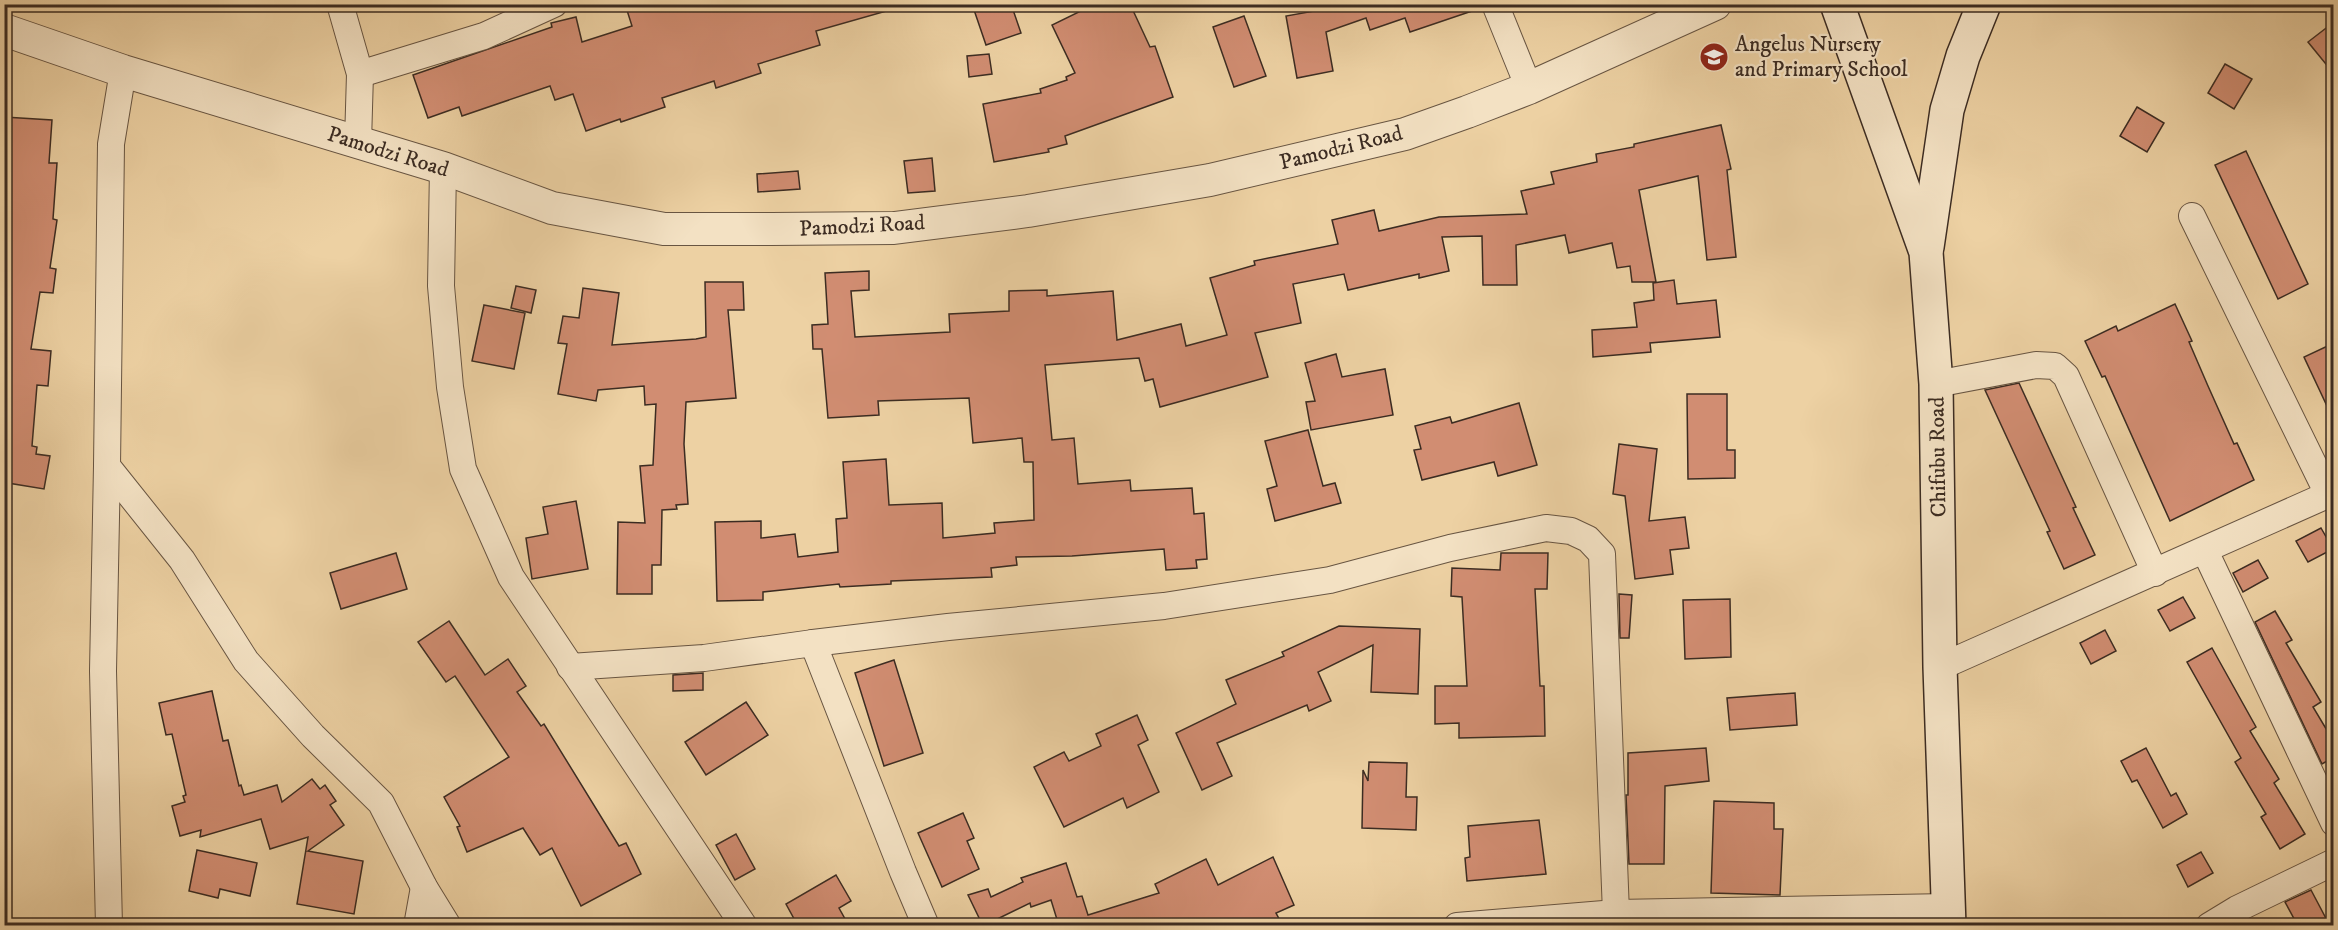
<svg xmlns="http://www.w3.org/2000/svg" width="2338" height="930" font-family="'IM FELL DW Pica',serif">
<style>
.building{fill:#d18d72;stroke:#3c2c22;stroke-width:1.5}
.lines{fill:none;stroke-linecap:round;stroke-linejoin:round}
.minor-casing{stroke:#685542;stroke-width:28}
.tertiary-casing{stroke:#685542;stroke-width:34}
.secondary-casing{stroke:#3c2c22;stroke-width:36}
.minor{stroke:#f3e1c3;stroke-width:26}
.tertiary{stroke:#f3e1c3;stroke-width:32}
.secondary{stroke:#f3e1c3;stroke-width:33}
.labels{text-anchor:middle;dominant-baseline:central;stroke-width:4.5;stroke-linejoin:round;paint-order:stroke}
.poi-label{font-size:22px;fill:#3c2c22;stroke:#f3e1c3;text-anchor:start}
.street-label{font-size:22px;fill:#3c2c22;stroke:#f3e1c3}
</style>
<rect width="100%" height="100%" fill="#edd1a3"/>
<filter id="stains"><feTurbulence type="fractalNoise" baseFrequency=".00333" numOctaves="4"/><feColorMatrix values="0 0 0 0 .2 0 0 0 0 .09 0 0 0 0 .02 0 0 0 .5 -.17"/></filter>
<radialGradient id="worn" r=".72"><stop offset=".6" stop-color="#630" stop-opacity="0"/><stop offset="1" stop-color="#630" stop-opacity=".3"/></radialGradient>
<g class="building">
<path d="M 625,4 L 889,4 L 890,10 L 816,31 L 820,45 L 758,64 L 761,73 L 716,88 L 714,81 L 662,98 L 665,107 L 621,122 L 620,119 L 586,131 L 573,94 L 555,100 L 550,86 L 462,116 L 459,107 L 428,118 L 413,75 L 552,27 L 551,23 L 576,17 L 582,42 L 632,26 Z"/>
<path d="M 972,4 L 1011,4 L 1021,33 L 986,45 Z"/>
<path d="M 1095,4 L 1130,4 L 1150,47 L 1155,46 L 1173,97 L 1065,136 L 1067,144 L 1048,149 L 1049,152 L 994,162 L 983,104 L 1041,93 L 1040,89 L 1067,80 L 1066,77 L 1075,73 L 1052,25 Z"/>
<path d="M 1336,4 L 1480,4 L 1481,8 L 1410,32 L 1405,18 L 1370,30 L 1366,18 L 1326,32 L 1333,71 L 1297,78 L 1286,16 L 1337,7 Z"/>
<path d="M 1244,16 L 1266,76 L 1234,87 L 1213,27 Z"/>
<path d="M 2334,22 L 2334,74 L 2308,42 Z"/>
<path d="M 989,54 L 992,74 L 969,77 L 967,56 Z"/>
<path d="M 2225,64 L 2252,79 L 2234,109 L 2208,93 Z"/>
<path d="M 2137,107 L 2164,123 L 2147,152 L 2120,136 Z"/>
<path d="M 4,117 L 52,120 L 49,163 L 57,163 L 53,219 L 57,220 L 50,268 L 56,269 L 53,293 L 40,292 L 31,349 L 51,351 L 48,386 L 37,385 L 32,446 L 37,447 L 36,454 L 50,456 L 44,489 L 8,483 L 8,477 L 4,476 Z"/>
<path d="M 1721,125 L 1731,169 L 1727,170 L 1736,257 L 1707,260 L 1698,176 L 1639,190 L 1656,282 L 1632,282 L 1630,266 L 1617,268 L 1612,243 L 1569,253 L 1565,235 L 1516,245 L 1517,285 L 1483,285 L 1482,236 L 1442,237 L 1449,271 L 1419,278 L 1419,274 L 1348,290 L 1344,274 L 1293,284 L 1301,323 L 1255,333 L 1268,377 L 1160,407 L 1153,379 L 1145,381 L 1139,358 L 1045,365 L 1052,440 L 1074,438 L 1078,484 L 1130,480 L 1131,491 L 1192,488 L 1194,514 L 1204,513 L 1207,559 L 1196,560 L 1197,568 L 1166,570 L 1164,549 L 1072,556 L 1016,557 L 1017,565 L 991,568 L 992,577 L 891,581 L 891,584 L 840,587 L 839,584 L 763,592 L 763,600 L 717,601 L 715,522 L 761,521 L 761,538 L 795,534 L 798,557 L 838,552 L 836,519 L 847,518 L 843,462 L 886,459 L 889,505 L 942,503 L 943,538 L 995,533 L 994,523 L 1034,520 L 1033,462 L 1024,462 L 1022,438 L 973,443 L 969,398 L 878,401 L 879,415 L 828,418 L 822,349 L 813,349 L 812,325 L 828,324 L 825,273 L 869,271 L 869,290 L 851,291 L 855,337 L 950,332 L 949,314 L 1009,311 L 1009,291 L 1047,290 L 1047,296 L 1113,291 L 1117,340 L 1181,324 L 1186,346 L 1227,335 L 1210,278 L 1255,265 L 1254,261 L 1338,244 L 1332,220 L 1374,210 L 1379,231 L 1439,217 L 1527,214 L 1521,191 L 1554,184 L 1551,172 L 1597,162 L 1596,154 L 1634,147 L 1634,144 Z"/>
<path d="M 2246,151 L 2308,284 L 2278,299 L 2215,165 Z"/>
<path d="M 932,158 L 935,191 L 908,193 L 904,161 Z"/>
<path d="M 798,171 L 800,189 L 758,192 L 757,174 Z"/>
<path d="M 1674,280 L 1677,304 L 1716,300 L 1720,337 L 1650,343 L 1651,352 L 1593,357 L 1592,330 L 1637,327 L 1634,303 L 1654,300 L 1653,283 Z"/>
<path d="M 705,282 L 743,282 L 744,310 L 728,310 L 736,398 L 686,402 L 684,444 L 688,504 L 676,505 L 677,509 L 662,510 L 661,565 L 652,565 L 652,594 L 617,594 L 618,522 L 645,523 L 640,466 L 653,465 L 656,404 L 645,405 L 644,386 L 598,390 L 596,401 L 558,394 L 567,344 L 558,343 L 563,316 L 579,318 L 583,288 L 619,293 L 612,345 L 696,339 L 706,337 Z"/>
<path d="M 516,286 L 536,290 L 531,313 L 511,308 Z"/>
<path d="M 2175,304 L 2192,341 L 2189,342 L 2208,386 L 2234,444 L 2237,443 L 2254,480 L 2170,521 L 2105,376 L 2102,377 L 2085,341 L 2116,326 L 2118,331 Z"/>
<path d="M 484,305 L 525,313 L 514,369 L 472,361 Z"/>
<path d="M 2334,343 L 2334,421 L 2304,357 Z"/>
<path d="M 1336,354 L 1342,377 L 1385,369 L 1393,415 L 1311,430 L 1306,402 L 1315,401 L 1305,363 Z"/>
<path d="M 2019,383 L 2076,507 L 2073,508 L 2095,555 L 2064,569 L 2047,532 L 2050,531 L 1985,390 Z"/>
<path d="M 1687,394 L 1727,394 L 1727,450 L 1735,450 L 1735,478 L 1688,479 Z"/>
<path d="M 1519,403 L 1537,465 L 1498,476 L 1494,462 L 1422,480 L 1414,450 L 1421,449 L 1415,426 L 1450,417 L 1452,423 Z"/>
<path d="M 1308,430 L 1323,486 L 1335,483 L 1341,503 L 1275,521 L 1267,489 L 1277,486 L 1265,441 Z"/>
<path d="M 1619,444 L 1657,449 L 1649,521 L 1685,517 L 1689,548 L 1670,550 L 1673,574 L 1635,579 L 1625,496 L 1613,494 Z"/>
<path d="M 576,501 L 588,569 L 532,579 L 526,538 L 548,534 L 543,507 Z"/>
<path d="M 2321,528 L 2333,549 L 2308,562 L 2296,541 Z"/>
<path d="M 396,553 L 407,589 L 341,609 L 330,573 Z"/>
<path d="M 1501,553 L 1548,553 L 1547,589 L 1535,589 L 1540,686 L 1544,686 L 1545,736 L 1459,738 L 1459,723 L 1435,724 L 1435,686 L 1467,686 L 1462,597 L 1451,596 L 1452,568 L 1500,570 Z"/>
<path d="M 2258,560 L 2268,578 L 2243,592 L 2233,573 Z"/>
<path d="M 1619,594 L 1632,595 L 1629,638 L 1620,638 Z"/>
<path d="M 2183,597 L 2195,618 L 2170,631 L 2158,610 Z"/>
<path d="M 1730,599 L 1731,657 L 1685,659 L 1683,600 Z"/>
<path d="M 2275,611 L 2292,640 L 2286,643 L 2321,702 L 2313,707 L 2334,742 L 2334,757 L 2322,764 L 2255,622 Z"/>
<path d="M 449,621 L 485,675 L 508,659 L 526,686 L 517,692 L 541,726 L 544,724 L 619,846 L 626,843 L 641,874 L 581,906 L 552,848 L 540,855 L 523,828 L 467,852 L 457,827 L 460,826 L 444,797 L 509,757 L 455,676 L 446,682 L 418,642 Z"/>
<path d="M 1339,626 L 1420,629 L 1418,694 L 1371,692 L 1373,645 L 1318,672 L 1331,701 L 1309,711 L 1307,705 L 1217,743 L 1232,776 L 1202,790 L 1176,733 L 1236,704 L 1226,680 L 1284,656 L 1282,652 Z"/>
<path d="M 2105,630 L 2116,651 L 2091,664 L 2080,643 Z"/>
<path d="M 2212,648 L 2256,727 L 2250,731 L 2279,779 L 2274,783 L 2305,834 L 2280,849 L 2261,817 L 2266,814 L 2235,762 L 2241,758 L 2187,662 Z"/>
<path d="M 894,660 L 923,753 L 884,766 L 855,673 Z"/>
<path d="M 703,673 L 703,690 L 673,691 L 673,675 Z"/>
<path d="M 212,691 L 223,741 L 228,740 L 239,786 L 241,785 L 244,795 L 277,785 L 282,802 L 312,779 L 320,789 L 325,785 L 336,801 L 330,805 L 344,825 L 308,851 L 363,861 L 354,914 L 297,904 L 308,837 L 270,849 L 261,819 L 200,837 L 201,830 L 180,836 L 172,806 L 185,802 L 183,796 L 186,795 L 172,734 L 166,735 L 159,703 Z"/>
<path d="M 1795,693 L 1797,725 L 1730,730 L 1727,698 Z"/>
<path d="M 746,702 L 768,735 L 706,775 L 685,742 Z"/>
<path d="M 1137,715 L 1148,740 L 1138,745 L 1159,792 L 1127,808 L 1123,798 L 1064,827 L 1034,767 L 1064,752 L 1069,761 L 1101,746 L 1096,734 Z"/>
<path d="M 1706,748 L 1709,781 L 1665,786 L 1664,864 L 1629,864 L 1626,795 L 1628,795 L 1628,753 Z"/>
<path d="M 2146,748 L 2171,796 L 2176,793 L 2187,814 L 2163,828 L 2137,780 L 2132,782 L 2121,761 Z"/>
<path d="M 1369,762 L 1407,763 L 1406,797 L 1417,797 L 1416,830 L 1362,828 L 1363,770 L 1368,781 Z"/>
<path d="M 1714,801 L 1774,803 L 1774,829 L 1783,829 L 1780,895 L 1711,893 Z"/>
<path d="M 963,813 L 974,838 L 967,841 L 979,869 L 942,887 L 918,833 Z"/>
<path d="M 1539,820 L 1546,874 L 1467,881 L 1465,858 L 1470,857 L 1468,826 Z"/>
<path d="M 736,834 L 755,869 L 735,880 L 716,845 Z"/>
<path d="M 197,850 L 257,863 L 250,896 L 220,889 L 218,898 L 189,891 Z"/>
<path d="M 2201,852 L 2213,873 L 2188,887 L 2177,865 Z"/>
<path d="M 1273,857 L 1294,905 L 1276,913 L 1283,926 L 1059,926 L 1051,900 L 1031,907 L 1030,903 L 983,926 L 968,895 L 988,889 L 991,897 L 1023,882 L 1021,878 L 1066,863 L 1077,897 L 1082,896 L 1088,915 L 1159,893 L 1155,884 L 1206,859 L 1218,885 Z"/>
<path d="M 836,875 L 851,901 L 839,908 L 849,926 L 798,926 L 786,904 Z"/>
<path d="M 2311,890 L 2330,926 L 2298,926 L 2285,902 Z"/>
</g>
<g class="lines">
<g class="minor-casing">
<g id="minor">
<path d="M 340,4 L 360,74 L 358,142"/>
<path d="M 1495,4 L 1529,88"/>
<path d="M 123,71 L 111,144 L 107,466 L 182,560 L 246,661 L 313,736 L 381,803 L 424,887 L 448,926"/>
<path d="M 360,74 L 484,36 L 554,4"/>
<path d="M 443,168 L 441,286 L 450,387 L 463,469 L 511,577 L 744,926"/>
<path d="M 2192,216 L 2328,494"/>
<path d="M 1936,384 L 2036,365 L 2055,366 L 2066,376 L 2155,573"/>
<path d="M 107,466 L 103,671 L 109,926"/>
<path d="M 2205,551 L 2334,823"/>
<path d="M 813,643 L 948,627 L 1164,606 L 1330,580 L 1450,548 L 1546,528 L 1571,531 L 1588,539 L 1602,554 L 1616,913"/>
<path d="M 570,667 L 704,658 L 813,643 L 903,872 L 926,926"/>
<path d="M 1940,667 L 2334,492"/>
<path d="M 417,926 L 424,887"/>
<path d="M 1457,926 L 1616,913 L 1949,907"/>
<path d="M 2209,926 L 2237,909 L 2334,862"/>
</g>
</g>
<g class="tertiary-casing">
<path id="tertiary" d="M 4,30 L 123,71 L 443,168 L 552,208 L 664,229 L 772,229 L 894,228 L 1028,211 L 1210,180 L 1405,134 L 1467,112 L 1529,88 L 1715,4"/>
</g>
<g class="secondary-casing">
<g id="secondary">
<path d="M 1837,4 L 1926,252 L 1936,384 L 1940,667 L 1949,926"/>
<path d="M 1927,247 L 1947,110 L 1963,56 L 1984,4"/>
</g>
</g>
<use href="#minor" class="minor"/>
<use href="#tertiary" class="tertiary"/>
<use href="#secondary" class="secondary"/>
</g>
<defs>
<g id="school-disc" transform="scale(1.5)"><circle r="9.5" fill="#8f2418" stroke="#f3e1c3"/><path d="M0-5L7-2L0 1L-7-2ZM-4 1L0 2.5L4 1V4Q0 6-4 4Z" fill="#fff"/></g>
</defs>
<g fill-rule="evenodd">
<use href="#school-disc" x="1714" y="57"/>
</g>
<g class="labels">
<g class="poi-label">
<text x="1735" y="44">Angelus Nursery<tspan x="1735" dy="25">and Primary School</tspan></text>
</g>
<g class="street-label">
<text transform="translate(1341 148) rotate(-14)">Pamodzi Road</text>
<text transform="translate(388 152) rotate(17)">Pamodzi Road</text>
<text transform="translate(862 226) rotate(-3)">Pamodzi Road</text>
<text transform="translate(1938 457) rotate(-91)">Chifubu Road</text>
</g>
</g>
<rect width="2338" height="930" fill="none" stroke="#edd1a3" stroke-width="24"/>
<rect x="6" y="6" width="2326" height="918" fill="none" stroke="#3c2c22" stroke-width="3"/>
<rect x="12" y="12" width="2314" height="906" fill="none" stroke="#3c2c22" stroke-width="1.5"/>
<rect width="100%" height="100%" filter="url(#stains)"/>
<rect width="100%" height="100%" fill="url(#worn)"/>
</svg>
